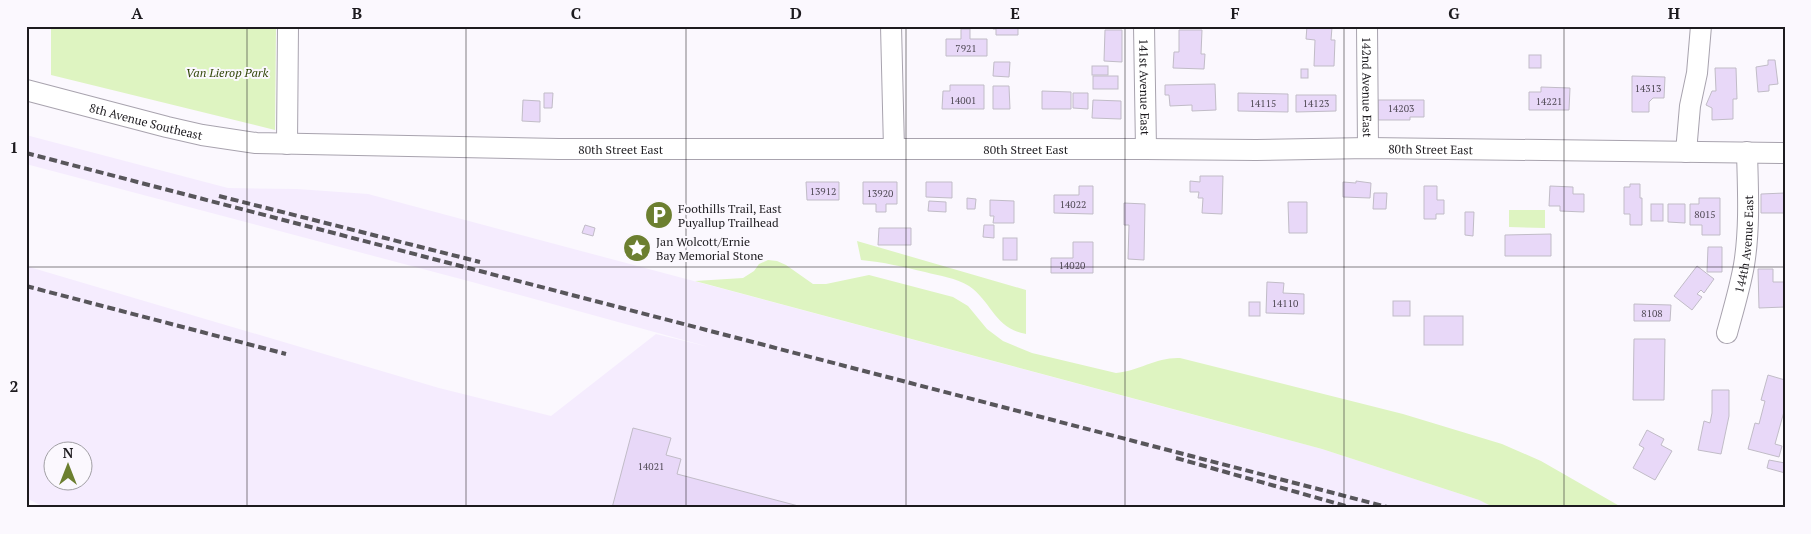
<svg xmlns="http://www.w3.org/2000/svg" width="1811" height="534" font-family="'PT Serif',serif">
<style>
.built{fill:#f5ecfe;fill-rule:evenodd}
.green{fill:#def4c1}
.building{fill:#e8d8f8;stroke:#c1bcc7}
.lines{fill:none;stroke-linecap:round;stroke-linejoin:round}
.minor-casing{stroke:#a8a3ae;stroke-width:22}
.minor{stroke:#fff;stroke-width:20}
.rail{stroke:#58565b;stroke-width:4;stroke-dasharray:8 4;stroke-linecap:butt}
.grid{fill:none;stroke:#1d1b1f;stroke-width:1;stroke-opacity:0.55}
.labels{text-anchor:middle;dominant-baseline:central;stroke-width:4;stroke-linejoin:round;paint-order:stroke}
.number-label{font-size:10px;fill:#504a55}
.park-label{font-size:12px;font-style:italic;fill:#324609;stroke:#fbf8fe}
.street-label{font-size:12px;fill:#1d1b1f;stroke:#fbf8fe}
.poi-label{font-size:12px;fill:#1d1b1f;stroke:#fbf8fe;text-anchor:start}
.neatline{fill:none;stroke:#1d1b1f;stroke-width:2}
.grid-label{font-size:16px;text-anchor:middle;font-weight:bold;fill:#1d1b1f}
</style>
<rect width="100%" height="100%" fill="#fbf8fe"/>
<path class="built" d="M 26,135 L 228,188 L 297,189 L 368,194 L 1322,449 L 1479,500 L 1495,508 L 46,508 L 26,498 L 26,266 L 439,388 L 551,416 L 656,334 L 709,347 L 472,282 L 26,164 ZM 52,452 L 82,452 L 82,482 L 52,482 Z"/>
<g class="green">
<path d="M 51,26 L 276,26 L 275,130 L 51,75 Z"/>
<path d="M 1509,210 L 1545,210 L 1545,228 L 1509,227 Z"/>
<path d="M 857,241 L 1026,290 L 1026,334 C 995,329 992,302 969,286 C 956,278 940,276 925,272 C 904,267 883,262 861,260 Z"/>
<path d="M 768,260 L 777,261 L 786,265 L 813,284 L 826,284 L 869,275 L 953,297 L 968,306 L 987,329 L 1003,341 L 1032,353 L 1116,373 C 1138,371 1157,357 1180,358 L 1403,414 L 1502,444 L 1541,461 L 1623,508 L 1495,508 L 1479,500 L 1322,449 L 695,281 L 743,278 L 754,271 L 759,264 Z"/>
</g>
<g class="building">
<path d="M 993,26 L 1018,26 L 1018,35 L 996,35 L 996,29 L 993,29 Z"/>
<path d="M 1307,26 L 1332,27 L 1331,40 L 1335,40 L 1334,66 L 1314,66 L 1315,40 L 1306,39 Z"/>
<path d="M 961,29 L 970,29 L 970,39 L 987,39 L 987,56 L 946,56 L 946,39 L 961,39 Z"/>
<path d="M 1105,30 L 1122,30 L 1122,62 L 1104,61 Z"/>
<path d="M 1179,30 L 1202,30 L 1201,54 L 1205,54 L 1204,69 L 1173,68 L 1174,52 L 1179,52 Z"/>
<rect x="1529" y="55" width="12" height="13"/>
<path d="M 1768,60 L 1775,60 L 1778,84 L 1769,85 L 1769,91 L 1758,92 L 1756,67 L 1768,65 Z"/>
<path d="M 994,62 L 1010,62 L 1009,77 L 993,76 Z"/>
<rect x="1092" y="66" width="16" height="9"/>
<path d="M 1715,68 L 1736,68 L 1737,99 L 1733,99 L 1733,119 L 1712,120 L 1712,108 L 1706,105 L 1712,91 L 1716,91 Z"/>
<rect x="1301" y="69" width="7" height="9"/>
<rect x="1093" y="76" width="25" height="13"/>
<path d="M 1632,76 L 1665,77 L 1664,98 L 1653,98 L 1649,102 L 1649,112 L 1632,112 Z"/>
<path d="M 1215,84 L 1216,110 L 1192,111 L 1192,105 L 1170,106 L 1169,95 L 1165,95 L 1165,85 Z"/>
<path d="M 950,85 L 984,85 L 984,109 L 942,109 L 943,91 L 950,91 Z"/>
<path d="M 993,86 L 1009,86 L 1010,109 L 993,109 Z"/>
<path d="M 1541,87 L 1570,88 L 1569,110 L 1529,110 L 1529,92 L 1541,92 Z"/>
<path d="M 1042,91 L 1071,92 L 1071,109 L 1042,109 Z"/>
<path d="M 544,93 L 553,93 L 552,108 L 544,108 Z"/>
<path d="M 1073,93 L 1088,93 L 1088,109 L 1073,108 Z"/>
<path d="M 1238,93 L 1288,94 L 1288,112 L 1238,111 Z"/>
<path d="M 1296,95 L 1336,95 L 1336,111 L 1296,112 Z"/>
<path d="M 523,100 L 540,101 L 540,122 L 522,121 Z"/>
<path d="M 1093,100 L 1121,101 L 1121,119 L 1092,118 Z"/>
<path d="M 1378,100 L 1424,100 L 1424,117 L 1410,117 L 1410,120 L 1378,120 Z"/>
<path d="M 1200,176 L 1223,176 L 1222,214 L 1202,213 L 1203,198 L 1198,198 L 1199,192 L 1190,192 L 1190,181 L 1200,182 Z"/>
<path d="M 1356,181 L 1371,183 L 1370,198 L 1343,197 L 1343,182 L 1356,183 Z"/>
<path d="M 806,182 L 839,182 L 839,200 L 807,200 Z"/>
<path d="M 863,182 L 897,182 L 897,204 L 886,204 L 886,212 L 876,212 L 876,204 L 863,204 Z"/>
<path d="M 926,182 L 952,182 L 952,198 L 926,197 Z"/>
<path d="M 1630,184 L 1640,184 L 1640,198 L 1642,198 L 1642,225 L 1630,225 L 1630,214 L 1624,214 L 1624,187 L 1630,187 Z"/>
<path d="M 1079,186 L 1093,186 L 1093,214 L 1054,213 L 1054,195 L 1079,195 Z"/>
<path d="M 1424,186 L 1437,186 L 1437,200 L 1444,200 L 1444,214 L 1436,214 L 1436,219 L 1424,219 Z"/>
<path d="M 1550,186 L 1573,187 L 1573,194 L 1584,194 L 1584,212 L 1560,211 L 1560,206 L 1549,206 Z"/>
<path d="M 1374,193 L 1387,193 L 1386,209 L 1373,209 Z"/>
<path d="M 1785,193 L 1785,213 L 1761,213 L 1761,194 Z"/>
<path d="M 967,198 L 976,199 L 975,209 L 967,209 Z"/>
<path d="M 1699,198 L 1720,198 L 1720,235 L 1702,235 L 1702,225 L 1690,225 L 1690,204 L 1699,204 Z"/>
<path d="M 990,200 L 1014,201 L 1014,223 L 993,223 L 994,216 L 990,216 Z"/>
<path d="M 929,201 L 946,202 L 946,212 L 928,211 Z"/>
<path d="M 1288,202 L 1307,202 L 1307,233 L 1289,233 Z"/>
<path d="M 1124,203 L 1145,204 L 1144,260 L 1128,259 L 1129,225 L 1124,225 Z"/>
<rect x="1651" y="204" width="12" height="17"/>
<path d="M 1668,204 L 1685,204 L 1685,223 L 1668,222 Z"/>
<path d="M 1465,212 L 1474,212 L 1473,236 L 1465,235 Z"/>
<path d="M 585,225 L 595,228 L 593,236 L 582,233 Z"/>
<path d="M 984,225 L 994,225 L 994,238 L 983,237 Z"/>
<path d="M 879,228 L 911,228 L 911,245 L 878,245 Z"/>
<path d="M 1551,234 L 1551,256 L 1505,256 L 1505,235 Z"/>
<rect x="1003" y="238" width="14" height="22"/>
<path d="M 1073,242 L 1093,242 L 1093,273 L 1051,273 L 1051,258 L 1073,258 Z"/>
<path d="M 1708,247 L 1722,247 L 1722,272 L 1707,272 Z"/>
<path d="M 1697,266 L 1714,279 L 1704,293 L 1701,290 L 1697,294 L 1702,297 L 1692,310 L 1674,296 Z"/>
<path d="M 1758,269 L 1773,269 L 1773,282 L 1785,282 L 1785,307 L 1759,308 Z"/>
<path d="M 1267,282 L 1284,283 L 1283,293 L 1304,294 L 1304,314 L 1266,313 Z"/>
<rect x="1393" y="301" width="17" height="15"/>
<rect x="1249" y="302" width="11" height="14"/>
<path d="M 1634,304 L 1671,305 L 1670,321 L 1634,321 Z"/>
<rect x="1424" y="316" width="39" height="29"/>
<path d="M 1634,339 L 1665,339 L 1664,400 L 1633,400 Z"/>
<path d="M 1768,375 L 1785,380 L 1785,408 L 1775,444 L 1782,446 L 1779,457 L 1748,449 L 1755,423 L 1759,424 L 1765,401 L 1761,400 Z"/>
<path d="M 1712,390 L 1729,390 L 1729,416 L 1721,454 L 1698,450 L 1704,421 L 1710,423 L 1712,413 Z"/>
<path d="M 633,428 L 671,438 L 666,455 L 681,459 L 677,474 L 806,508 L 612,508 Z"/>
<path d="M 1647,430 L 1664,439 L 1661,445 L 1672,451 L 1655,480 L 1633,468 L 1644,448 L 1639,445 Z"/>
<path d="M 1769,460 L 1785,463 L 1785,473 L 1767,468 Z"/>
</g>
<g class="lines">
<g class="minor-casing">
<g id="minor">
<path d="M 891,26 L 894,149"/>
<path id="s1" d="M 1144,26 L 1146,149"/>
<path id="s2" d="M 1367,26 L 1368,148"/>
<path id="s3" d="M 26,90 L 167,127 L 202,135 L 256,143 L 559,149 L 1146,149 L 1256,150 L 1368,148 L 1785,153"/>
<path d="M 287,144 L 288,26"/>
<path d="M 1686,152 L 1690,106 L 1697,73 L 1701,26"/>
<path id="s4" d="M 1727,333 C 1733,311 1740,288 1744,265 C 1750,228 1748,190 1747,152"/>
</g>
</g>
<use href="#minor" class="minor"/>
<g class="rail">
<path d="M 26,153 L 1391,508"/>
<path d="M 219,196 L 480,262"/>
<path d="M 26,286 L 286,354"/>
<path d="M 1176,458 L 1353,508"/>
</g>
</g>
<path class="grid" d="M 247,26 L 247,508M 466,26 L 466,508M 686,26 L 686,508M 906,26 L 906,508M 1125,26 L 1125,508M 1344,26 L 1344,508M 1564,26 L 1564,508M 26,267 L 1785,267"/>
<defs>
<g id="parking-disc" transform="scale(1.4375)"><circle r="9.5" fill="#6c7f30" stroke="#fbf8fe"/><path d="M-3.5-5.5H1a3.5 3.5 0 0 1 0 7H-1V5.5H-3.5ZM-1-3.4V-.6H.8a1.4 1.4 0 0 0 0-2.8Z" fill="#fff"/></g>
<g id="sight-disc" transform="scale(1.4375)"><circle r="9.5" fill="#6c7f30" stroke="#fbf8fe"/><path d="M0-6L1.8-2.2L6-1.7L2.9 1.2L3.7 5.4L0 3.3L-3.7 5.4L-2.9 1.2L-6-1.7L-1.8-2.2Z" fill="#fff"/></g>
</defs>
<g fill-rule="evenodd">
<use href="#parking-disc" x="659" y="215"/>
<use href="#sight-disc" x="637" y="248"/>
</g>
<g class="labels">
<g class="number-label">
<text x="966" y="48">7921</text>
<text x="1648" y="88">14313</text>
<text x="963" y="100">14001</text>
<text x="1549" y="101">14221</text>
<text x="1263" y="103">14115</text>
<text x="1316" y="103">14123</text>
<text x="1401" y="108">14203</text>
<text x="823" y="191">13912</text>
<text x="880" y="193">13920</text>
<text x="1073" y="204">14022</text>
<text x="1705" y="214">8015</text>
<text x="1072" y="265">14020</text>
<text x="1285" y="303">14110</text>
<text x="1652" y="313">8108</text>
<text x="651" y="466">14021</text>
</g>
<g class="park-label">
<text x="227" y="72">Van Lierop Park</text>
</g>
<g class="street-label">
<text stroke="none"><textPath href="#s1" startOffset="61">141st Avenue East</textPath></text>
<text stroke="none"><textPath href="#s2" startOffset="61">142nd Avenue East</textPath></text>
<text stroke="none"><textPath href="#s3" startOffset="124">8th Avenue Southeast</textPath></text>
<text stroke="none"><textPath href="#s3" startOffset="601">80th Street East</textPath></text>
<text stroke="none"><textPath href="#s3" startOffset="1006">80th Street East</textPath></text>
<text stroke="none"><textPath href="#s3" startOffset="1411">80th Street East</textPath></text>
<text stroke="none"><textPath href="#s4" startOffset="91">144th Avenue East</textPath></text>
</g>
<g class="poi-label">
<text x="678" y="208">Foothills Trail, East<tspan x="678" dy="14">Puyallup Trailhead</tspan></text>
<text x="656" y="241">Jan Wolcott/Ernie<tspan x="656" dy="14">Bay Memorial Stone</tspan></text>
</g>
</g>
<rect width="1811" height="534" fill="none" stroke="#fbf8fe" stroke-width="55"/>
<g transform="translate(68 466)"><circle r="24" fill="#fbf8fe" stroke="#a2a0a5"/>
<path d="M0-4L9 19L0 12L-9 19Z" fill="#6c7f30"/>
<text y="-8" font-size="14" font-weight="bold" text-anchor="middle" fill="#1d1b1f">N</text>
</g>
<rect x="28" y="28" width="1756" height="478" class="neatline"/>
<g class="grid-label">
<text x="137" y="19">A</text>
<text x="357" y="19">B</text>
<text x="576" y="19">C</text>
<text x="796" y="19">D</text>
<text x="1015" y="19">E</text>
<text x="1235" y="19">F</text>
<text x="1454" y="19">G</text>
<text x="1674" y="19">H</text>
<text x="14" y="153">1</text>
<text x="14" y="392">2</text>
</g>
</svg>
